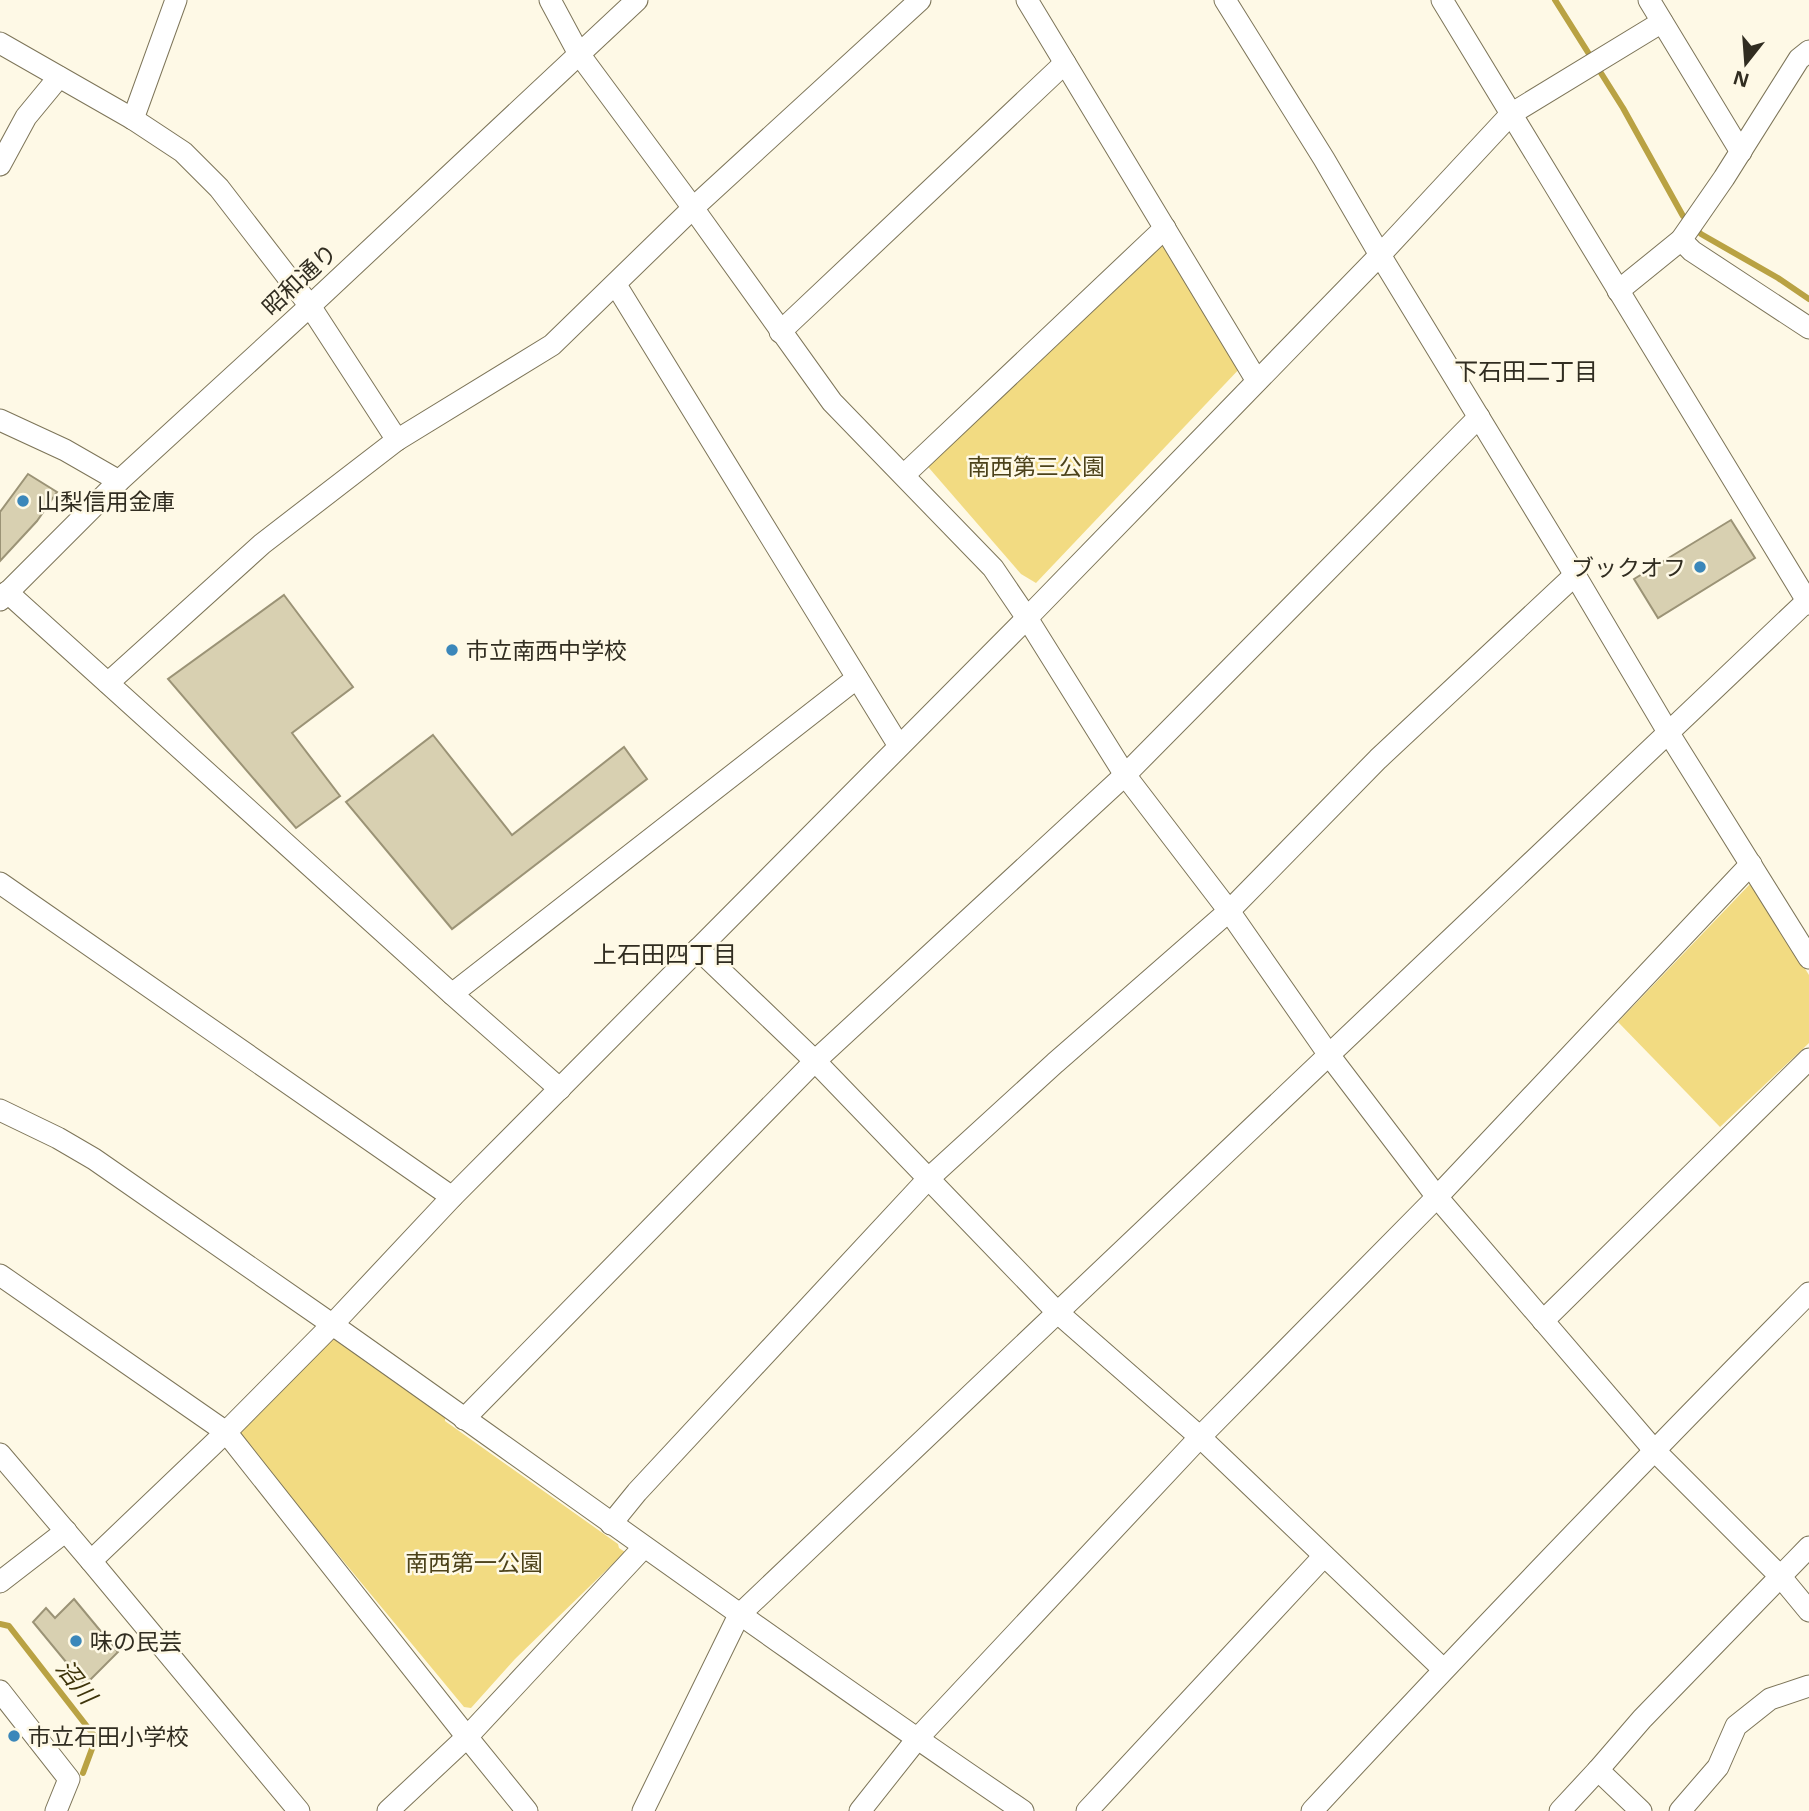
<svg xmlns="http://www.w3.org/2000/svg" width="1809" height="1811" font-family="'Open Sans','Noto Sans JP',sans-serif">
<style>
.green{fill:#f2db82}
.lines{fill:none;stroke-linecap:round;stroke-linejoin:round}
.stream{stroke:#b9a243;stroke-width:6}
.building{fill:#d8d0b1;stroke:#9b9376;stroke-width:2}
.minor-casing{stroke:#7d7559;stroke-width:23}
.minor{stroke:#fff;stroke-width:21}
.poi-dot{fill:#3b87ba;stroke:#fef9e6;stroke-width:2.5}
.labels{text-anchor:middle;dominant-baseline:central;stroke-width:5;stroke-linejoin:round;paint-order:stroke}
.street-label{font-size:23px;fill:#312d21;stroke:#fef9e6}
.park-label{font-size:23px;fill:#4c421a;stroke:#fef9e6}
.poi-label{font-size:23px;fill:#312d21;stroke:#fef9e6;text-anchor:start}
.neighbourhood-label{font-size:24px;fill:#312d21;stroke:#fef9e6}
.water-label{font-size:24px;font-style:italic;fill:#3e340a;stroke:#fef9e6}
</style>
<rect width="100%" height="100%" fill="#fef9e6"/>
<g class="green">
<path d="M 1164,236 L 1243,365 L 1036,583 L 1021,574 L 923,461 Z"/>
<path d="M 1751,883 L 1809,975 L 1809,1043 L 1720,1127 L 1618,1022 Z"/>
<path d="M 339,1337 L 445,1412 L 445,1421 L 618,1544 L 619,1548 L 625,1552 L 515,1659 L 471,1708 L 464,1707 L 240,1436 L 242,1426 L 324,1340 Z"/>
</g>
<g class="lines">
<g class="stream">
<path d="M 1555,0 L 1623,108 L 1683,216 L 1701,234 L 1778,278 L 1809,299"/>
<path d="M 0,1624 L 9,1626 L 96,1738 L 83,1773"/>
</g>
</g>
<g class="building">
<path d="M 28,474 L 57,492 L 37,521 L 0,561 L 0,512 Z"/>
<path d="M 1731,520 L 1755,558 L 1658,618 L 1634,579 Z"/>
<path d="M 284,595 L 353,687 L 292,733 L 340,796 L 296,828 L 168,679 Z"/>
<path d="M 433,735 L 512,835 L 624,747 L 647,779 L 452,929 L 346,802 Z"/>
<path d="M 74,1599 L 118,1652 L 85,1685 L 33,1622 L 46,1608 L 55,1618 Z"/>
</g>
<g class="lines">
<g class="minor-casing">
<g id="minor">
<path d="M 550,0 L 579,54 L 693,208 L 832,402 L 993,568 L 1027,618 L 1125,775 L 1229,911 L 1329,1055 L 1437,1197 L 1654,1450 L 1780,1576 L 1809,1611"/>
<path d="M 1027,0 L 1257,381"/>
<path d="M 1225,0 L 1324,159 L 1380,255 L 1575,575 L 1668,732 L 1809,958"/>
<path d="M 1442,0 L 1809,604"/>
<path d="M 1649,0 L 1741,152"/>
<path d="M 0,43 L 133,119 L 183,152 L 219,188 L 310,306 L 397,440"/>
<path d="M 133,119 L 176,0"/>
<path d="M 0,165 L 26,117 L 59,77"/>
<path d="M 1681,240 L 1692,251 L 1809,328"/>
<path d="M 616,285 L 899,746"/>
<path d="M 1618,291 L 1681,240 L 1724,178 L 1799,59 L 1809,51"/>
<path d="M 780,332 L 1065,63"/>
<path d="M 0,420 L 65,450 L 119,481"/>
<path d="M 904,475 L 1165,228"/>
<path d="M 7,592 L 452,994 L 560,1089"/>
<path d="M 0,600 L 119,481 L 310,306 L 637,0"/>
<path d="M 108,683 L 262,544 L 397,440 L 552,345 L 693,208 L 920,0"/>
<path d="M 0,883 L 452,1197"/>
<path d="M 698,949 L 815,1061 L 1057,1312 L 1200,1437 L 1443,1669"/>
<path d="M 452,994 L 857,678"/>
<path d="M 0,1110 L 58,1138 L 94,1159 C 174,1215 254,1270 333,1325 C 563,1487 790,1653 1023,1811"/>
<path d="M 0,1275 L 226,1432 L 467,1737 L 527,1811"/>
<path d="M 1543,1321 L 1809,1059"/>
<path d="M 464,1419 L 815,1061 L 1125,775 L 1479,417"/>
<path d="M 0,1454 L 91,1561 L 299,1811"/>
<path d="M 611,1524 L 637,1492 L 928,1179 L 1055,1063 L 1229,911 L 1378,759 L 1575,575"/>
<path d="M 91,1561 L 226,1432 L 332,1325 L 452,1197 L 1027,618 L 1380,255 L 1511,114 L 1662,22"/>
<path d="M 0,1582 L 66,1531"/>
<path d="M 0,1691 L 69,1779 L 56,1811"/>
<path d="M 1598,1770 L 1641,1811"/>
<path d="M 388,1811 L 467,1737 L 644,1547"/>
<path d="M 643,1811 L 739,1615 L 1809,599"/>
<path d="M 860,1811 L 917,1739 L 1200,1437 L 1437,1197 L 1751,864"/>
<path d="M 1087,1811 L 1324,1556"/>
<path d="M 1312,1811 C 1475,1635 1641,1463 1809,1293"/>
<path d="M 1560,1811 L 1598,1770 L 1642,1719 L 1809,1547"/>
<path d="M 1680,1811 L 1718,1767 L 1736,1726 L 1770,1699 L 1809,1686"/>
</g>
</g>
<use href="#minor" class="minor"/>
</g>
<g class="poi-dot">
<circle cx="23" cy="501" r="7"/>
<circle cx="1700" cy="567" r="7"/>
<circle cx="452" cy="650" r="7"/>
<circle cx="76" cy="1641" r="7"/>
<circle cx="14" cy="1736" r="7"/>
</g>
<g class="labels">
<g class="street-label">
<text transform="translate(299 279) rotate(-43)">昭和通り</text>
</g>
<g class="park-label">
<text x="1036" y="466">南西第三公園</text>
<text x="474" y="1562">南西第一公園</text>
</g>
<g class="poi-label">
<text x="37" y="501">山梨信用金庫</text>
<text x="1686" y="567" text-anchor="end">ブックオフ</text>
<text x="466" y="650">市立南西中学校</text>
<text x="90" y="1641">味の民芸</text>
<text x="28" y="1736">市立石田小学校</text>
</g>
<g class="neighbourhood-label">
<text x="1526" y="370">下石田二丁目</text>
<text x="665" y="953">上石田四丁目</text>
</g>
<g class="water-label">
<text transform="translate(77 1681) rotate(52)">沼川</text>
</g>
</g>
<g transform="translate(1746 63) rotate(197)" stroke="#fef9e6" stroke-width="5" paint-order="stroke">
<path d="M0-5L12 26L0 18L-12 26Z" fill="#312d21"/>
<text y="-10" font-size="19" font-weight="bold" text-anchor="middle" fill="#312d21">N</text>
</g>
</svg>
